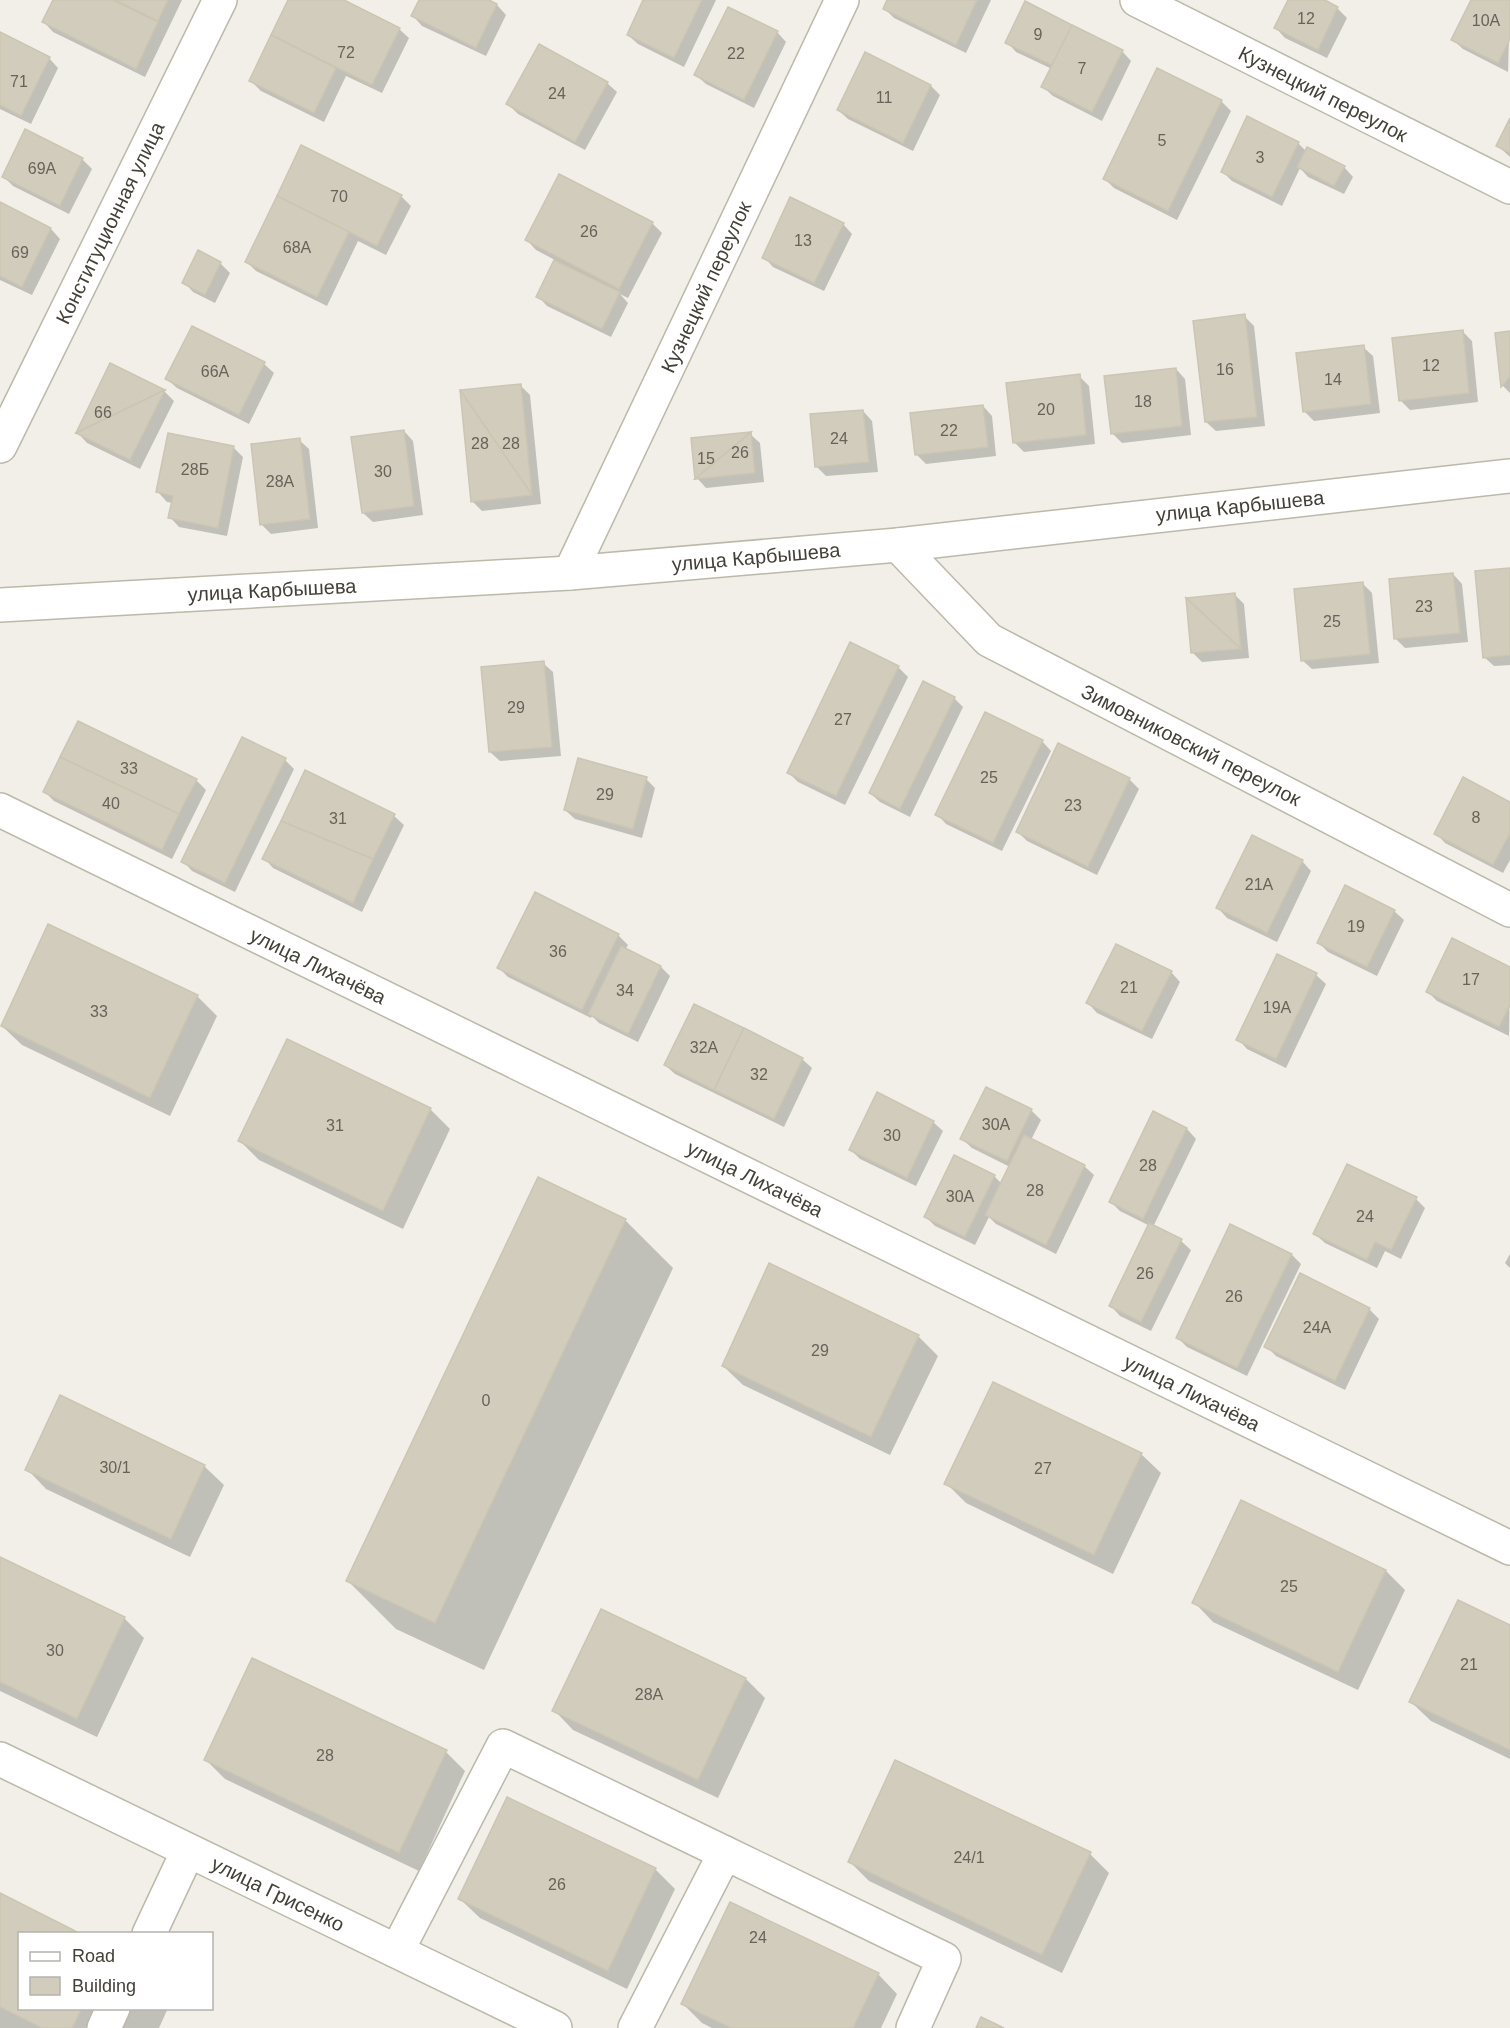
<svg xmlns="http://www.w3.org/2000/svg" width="1510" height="2028" font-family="Arial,sans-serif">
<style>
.shadow{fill:#0003}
.building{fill:#d2ccbd;stroke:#cbc5b1;stroke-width:1.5}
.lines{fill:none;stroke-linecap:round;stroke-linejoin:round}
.minor-casing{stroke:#bcb8aa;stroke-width:36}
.minor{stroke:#fff;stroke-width:33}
.labels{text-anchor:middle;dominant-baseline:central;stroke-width:5;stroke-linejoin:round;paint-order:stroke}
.number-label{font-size:16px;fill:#676358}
.street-label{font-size:20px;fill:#434037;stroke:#fff}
</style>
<rect width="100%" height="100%" fill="#f1efe7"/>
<g class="shadow">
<path d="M 55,0 L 182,0 L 145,77 L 53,32 L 44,22 Z"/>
<path d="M 290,0 L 341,0 L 399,29 L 409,38 L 382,93 L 346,76 L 324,122 L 261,91 L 251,81 Z"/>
<path d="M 421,0 L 485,0 L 497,5 L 506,15 L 486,56 L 422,26 L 413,16 Z"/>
<path d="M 645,0 L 716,0 L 684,67 L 638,44 L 628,35 Z"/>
<path d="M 889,0 L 991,0 L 966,53 L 894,18 L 885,9 Z"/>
<path d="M 1289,0 L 1322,0 L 1337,8 L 1347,18 L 1327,58 L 1285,38 L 1276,28 Z"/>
<path d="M 1472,0 L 1510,0 L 1508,72 L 1463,49 L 1453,40 Z"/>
<path d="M 777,32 L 786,42 L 754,108 L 706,84 L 696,75 Z"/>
<path d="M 0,34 L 49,58 L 58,68 L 31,124 L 0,109 Z"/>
<path d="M 1007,42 L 1122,51 L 1131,61 L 1102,121 L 1053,96 L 1043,87 L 1052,69 L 1016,52 Z"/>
<path d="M 607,83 L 617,92 L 585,150 L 518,114 L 508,104 Z"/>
<path d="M 931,86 L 940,95 L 913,151 L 848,119 L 838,110 Z"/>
<path d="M 1221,101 L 1231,111 L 1177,220 L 1114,188 L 1105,179 Z"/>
<path d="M 1510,121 L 1510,157 L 1498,146 Z"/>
<path d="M 1298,143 L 1307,152 L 1344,167 L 1353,177 L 1344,194 L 1308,177 L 1300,168 L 1282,206 L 1232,181 L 1222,171 Z"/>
<path d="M 82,159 L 92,169 L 69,214 L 13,186 L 4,177 Z"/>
<path d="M 401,196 L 411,206 L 386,255 L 358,241 L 327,306 L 256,271 L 246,261 Z"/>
<path d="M 0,204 L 51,229 L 60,239 L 32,295 L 0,280 Z"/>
<path d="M 652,223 L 662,233 L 628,298 L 620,294 L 628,303 L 611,337 L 547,306 L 538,296 L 555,260 L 536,250 L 527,240 Z"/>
<path d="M 843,224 L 852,234 L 824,291 L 773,267 L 764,257 Z"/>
<path d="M 220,263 L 230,273 L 215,303 L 193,292 L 184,282 Z"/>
<path d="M 1244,316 L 1254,326 L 1265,426 L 1216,431 L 1206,422 Z"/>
<path d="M 192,328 L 264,364 L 274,373 L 249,424 L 177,388 L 167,379 Z"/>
<path d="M 1462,331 L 1472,341 L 1478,402 L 1410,410 L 1401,401 Z"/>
<path d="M 1510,333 L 1510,393 L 1503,386 L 1496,335 Z"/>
<path d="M 1363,347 L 1373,356 L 1380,413 L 1314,421 L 1304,411 Z"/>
<path d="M 1176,369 L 1185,379 L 1191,435 L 1122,443 L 1112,433 Z"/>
<path d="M 1079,376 L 1089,386 L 1095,444 L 1024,452 L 1014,442 Z"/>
<path d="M 520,385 L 530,395 L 541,504 L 482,511 L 472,501 Z"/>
<path d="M 164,391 L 174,401 L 140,469 L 87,443 L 78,433 Z"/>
<path d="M 983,406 L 992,416 L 996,456 L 926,464 L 916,454 Z"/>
<path d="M 863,411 L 872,421 L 878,472 L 826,476 L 817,467 Z"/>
<path d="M 404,431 L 413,441 L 423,515 L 373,522 L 363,513 Z"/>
<path d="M 750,434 L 760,443 L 764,482 L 706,488 L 697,478 Z"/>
<path d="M 299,440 L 309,449 L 318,528 L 271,534 L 262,525 Z"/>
<path d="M 233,447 L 243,457 L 227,536 L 179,527 L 170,517 L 173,503 L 167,502 L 158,492 Z"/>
<path d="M 1510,569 L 1510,665 L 1494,666 L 1484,657 Z"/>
<path d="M 1453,574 L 1462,584 L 1468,642 L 1405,648 L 1396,639 Z"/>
<path d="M 1362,583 L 1372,593 L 1379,663 L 1312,669 L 1302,660 Z"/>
<path d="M 1234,594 L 1244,604 L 1249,658 L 1202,662 L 1193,653 Z"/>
<path d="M 543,663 L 553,672 L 561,756 L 500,761 L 490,752 Z"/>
<path d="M 898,667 L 908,677 L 845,805 L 798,782 L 788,772 Z"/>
<path d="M 954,698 L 963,707 L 910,817 L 880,802 L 870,793 Z"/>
<path d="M 1042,741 L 1051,751 L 1002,851 L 946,824 L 937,814 Z"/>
<path d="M 1059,745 L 1129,779 L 1139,789 L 1097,875 L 1027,841 L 1017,831 Z"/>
<path d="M 285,760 L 294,769 L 235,892 L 192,871 L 183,861 Z"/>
<path d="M 306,772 L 394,816 L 404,825 L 362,912 L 273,868 L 264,858 Z"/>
<path d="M 646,779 L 655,788 L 642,838 L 575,819 L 565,810 Z"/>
<path d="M 196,780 L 206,790 L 172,859 L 54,801 L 45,792 Z"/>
<path d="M 1510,803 L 1510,860 L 1503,873 L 1445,843 L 1436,833 Z"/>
<path d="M 1302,861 L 1311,871 L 1277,942 L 1227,918 L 1218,908 Z"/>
<path d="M 1394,911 L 1404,920 L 1377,976 L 1328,952 L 1319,943 Z"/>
<path d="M 49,926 L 197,996 L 217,1016 L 170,1116 L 22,1045 L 2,1026 Z"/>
<path d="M 618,935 L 628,945 L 625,950 L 661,967 L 670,976 L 638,1042 L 599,1023 L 592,1016 L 591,1018 L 508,977 L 499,968 Z"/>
<path d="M 1278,956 L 1316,975 L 1326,984 L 1286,1068 L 1247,1049 L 1238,1039 Z"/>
<path d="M 1510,968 L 1509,1036 L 1437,1001 L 1428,992 Z"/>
<path d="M 1171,972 L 1180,982 L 1152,1039 L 1097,1013 L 1088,1003 Z"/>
<path d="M 287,1041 L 431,1110 L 450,1129 L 403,1229 L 259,1160 L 240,1141 Z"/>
<path d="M 802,1059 L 812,1068 L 784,1127 L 675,1074 L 665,1065 Z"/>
<path d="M 1031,1110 L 1041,1120 L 1031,1140 L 1084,1166 L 1094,1175 L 1056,1254 L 996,1224 L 989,1217 L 975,1245 L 935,1226 L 926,1217 L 994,1176 L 1002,1184 L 1010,1167 L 972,1148 L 962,1139 Z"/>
<path d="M 1154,1113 L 1187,1129 L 1196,1139 L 1153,1227 L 1181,1241 L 1191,1250 L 1151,1331 L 1120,1316 L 1111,1306 L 1150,1226 L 1120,1211 L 1111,1202 Z"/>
<path d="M 933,1122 L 943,1131 L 916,1186 L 860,1159 L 851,1150 Z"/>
<path d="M 1416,1199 L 1425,1208 L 1401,1259 L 1385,1251 L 1377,1268 L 1325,1243 L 1315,1234 Z"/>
<path d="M 625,1220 L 673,1268 L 484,1670 L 396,1629 L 348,1581 Z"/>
<path d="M 1510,1254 L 1510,1268 L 1505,1263 Z"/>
<path d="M 1292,1255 L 1301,1264 L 1247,1376 L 1187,1347 L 1177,1337 Z"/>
<path d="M 1369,1309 L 1379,1319 L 1345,1390 L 1276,1356 L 1266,1346 Z"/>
<path d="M 918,1336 L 938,1356 L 890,1455 L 743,1385 L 723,1366 Z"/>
<path d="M 1141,1454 L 1161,1473 L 1113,1574 L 966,1503 L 946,1483 Z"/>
<path d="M 204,1466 L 224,1485 L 190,1557 L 46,1489 L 27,1469 Z"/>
<path d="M 0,1559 L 124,1618 L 144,1638 L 97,1737 L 0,1691 Z"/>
<path d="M 1386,1571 L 1405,1590 L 1358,1690 L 1213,1622 L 1194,1602 Z"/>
<path d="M 601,1611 L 746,1679 L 765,1698 L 718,1798 L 573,1730 L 554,1710 Z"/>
<path d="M 1510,1627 L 1510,1759 L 1431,1721 L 1411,1702 Z"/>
<path d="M 446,1752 L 465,1771 L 419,1871 L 225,1779 L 205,1759 Z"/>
<path d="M 1090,1854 L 1109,1873 L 1062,1973 L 869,1881 L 849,1861 Z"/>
<path d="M 655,1869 L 675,1889 L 627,1989 L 480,1918 L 460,1899 Z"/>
<path d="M 0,1895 L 20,1934 L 20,2008 L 168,2008 L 159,2028 L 0,2028 Z"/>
<path d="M 878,1974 L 897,1994 L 881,2028 L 712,2028 L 702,2023 L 683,2004 Z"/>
</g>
<g class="building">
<path d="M 53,0 L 113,0 L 158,22 L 136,69 L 42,22 Z"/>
<path d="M 115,0 L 168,0 L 158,21 Z"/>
<path d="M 288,0 L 344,0 L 400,28 L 372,85 L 271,35 Z"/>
<path d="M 419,0 L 489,0 L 497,4 L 476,48 L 411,16 Z"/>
<path d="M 643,0 L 702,0 L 674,58 L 627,35 Z"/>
<path d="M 887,0 L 977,0 L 956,45 L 883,9 Z"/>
<path d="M 1288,0 L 1325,0 L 1338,7 L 1318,50 L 1274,28 Z"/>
<path d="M 1471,0 L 1510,0 L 1510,39 L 1498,63 L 1451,40 Z"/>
<path d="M 1025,1 L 1072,25 L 1052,65 L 1005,43 Z"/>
<path d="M 728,7 L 778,31 L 744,100 L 694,75 Z"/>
<path d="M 1072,25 L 1123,50 L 1092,112 L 1041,87 Z"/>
<path d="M 0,32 L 50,57 L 21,116 L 0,105 Z"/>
<path d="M 271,35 L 336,68 L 314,113 L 249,81 Z"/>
<path d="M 539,44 L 608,82 L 575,142 L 506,104 Z"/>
<path d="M 865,52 L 931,85 L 903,143 L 837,110 Z"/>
<path d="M 1157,68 L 1222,100 L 1168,211 L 1103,179 Z"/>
<path d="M 1247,116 L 1299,142 L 1272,197 L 1221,172 Z"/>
<path d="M 1510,118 L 1510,153 L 1496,146 Z"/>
<path d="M 25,129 L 83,158 L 60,206 L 2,177 Z"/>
<path d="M 301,145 L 402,195 L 377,246 L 277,196 Z"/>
<path d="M 1307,147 L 1345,166 L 1334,186 L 1297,167 Z"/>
<path d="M 559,174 L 653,222 L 619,289 L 525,240 Z"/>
<path d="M 277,196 L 349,232 L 317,297 L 245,262 Z"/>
<path d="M 790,197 L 844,223 L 814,283 L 762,258 Z"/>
<path d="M 0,202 L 51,228 L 22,287 L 0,276 Z"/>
<path d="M 198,250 L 221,262 L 205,295 L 182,283 Z"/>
<path d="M 554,260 L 620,292 L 602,329 L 536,297 Z"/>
<path d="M 1245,314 L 1257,417 L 1205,422 L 1193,321 Z"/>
<path d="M 192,326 L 265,362 L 239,415 L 165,379 Z"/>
<path d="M 1463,330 L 1469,393 L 1399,401 L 1392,338 Z"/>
<path d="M 1510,331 L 1510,377 L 1501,387 L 1495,333 Z"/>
<path d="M 1364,345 L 1371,404 L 1303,412 L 1296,353 Z"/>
<path d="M 110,363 L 165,390 L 76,433 Z"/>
<path d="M 1176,368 L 1182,426 L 1111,434 L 1104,376 Z"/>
<path d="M 1080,374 L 1086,435 L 1013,443 L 1006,383 Z"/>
<path d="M 521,384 L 532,495 L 460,390 Z"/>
<path d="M 165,390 L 130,460 L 76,433 Z"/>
<path d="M 460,390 L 532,495 L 471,502 Z"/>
<path d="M 983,405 L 988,447 L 915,455 L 910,413 Z"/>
<path d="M 863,410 L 869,462 L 815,467 L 810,414 Z"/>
<path d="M 404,430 L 414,506 L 362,513 L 351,437 Z"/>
<path d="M 751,432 L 695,479 L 691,438 Z"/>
<path d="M 751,432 L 755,473 L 695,479 Z"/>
<path d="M 168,433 L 234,446 L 218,528 L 168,518 L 173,496 L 156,492 Z"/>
<path d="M 300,438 L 310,519 L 260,525 L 251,444 Z"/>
<path d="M 1510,568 L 1510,655 L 1483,658 L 1475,571 Z"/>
<path d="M 1453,573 L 1460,633 L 1394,639 L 1389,579 Z"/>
<path d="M 1363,582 L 1370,654 L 1301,661 L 1294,589 Z"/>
<path d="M 1235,593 L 1241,649 L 1186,598 Z"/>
<path d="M 1186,598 L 1241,649 L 1191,653 Z"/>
<path d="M 850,642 L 899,666 L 836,796 L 787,773 Z"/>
<path d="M 544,661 L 552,747 L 489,752 L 481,667 Z"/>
<path d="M 923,681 L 955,697 L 900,809 L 869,793 Z"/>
<path d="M 985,712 L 1043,740 L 993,843 L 935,815 Z"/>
<path d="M 78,721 L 197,779 L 179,814 L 60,757 Z"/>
<path d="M 242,737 L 286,758 L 225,883 L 181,862 Z"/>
<path d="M 1058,743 L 1130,778 L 1088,867 L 1016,832 Z"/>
<path d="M 60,757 L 179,814 L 162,850 L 43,792 Z"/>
<path d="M 578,758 L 647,777 L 633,829 L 564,810 Z"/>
<path d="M 305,770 L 395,814 L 373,859 L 281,821 Z"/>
<path d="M 1463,777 L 1510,802 L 1510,833 L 1493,865 L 1434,834 Z"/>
<path d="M 281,821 L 373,859 L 353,903 L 262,859 Z"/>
<path d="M 1252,835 L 1303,860 L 1267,933 L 1216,908 Z"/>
<path d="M 1345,885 L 1395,910 L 1367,967 L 1317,943 Z"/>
<path d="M 535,892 L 619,934 L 582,1010 L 497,968 Z"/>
<path d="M 48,924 L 198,995 L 150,1098 L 1,1026 Z"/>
<path d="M 1452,938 L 1510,967 L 1510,1005 L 1499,1027 L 1426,992 Z"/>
<path d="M 1116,944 L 1172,971 L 1142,1031 L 1086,1003 Z"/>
<path d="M 621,946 L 661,966 L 628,1034 L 588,1014 Z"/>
<path d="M 1277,954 L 1317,973 L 1276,1059 L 1236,1040 Z"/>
<path d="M 694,1004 L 744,1028 L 714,1090 L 664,1065 Z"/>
<path d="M 744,1028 L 803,1058 L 774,1119 L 714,1090 Z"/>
<path d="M 287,1039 L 431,1108 L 383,1211 L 238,1141 Z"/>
<path d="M 986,1087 L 1032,1109 L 1007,1161 L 960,1139 Z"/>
<path d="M 877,1092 L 934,1121 L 907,1178 L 849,1150 Z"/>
<path d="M 1153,1111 L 1187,1128 L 1143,1219 L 1109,1202 Z"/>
<path d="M 1024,1135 L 1085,1165 L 1046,1245 L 985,1215 Z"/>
<path d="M 954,1155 L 995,1175 L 965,1237 L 924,1217 Z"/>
<path d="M 1347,1164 L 1417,1197 L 1391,1250 L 1375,1242 L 1367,1260 L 1313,1234 Z"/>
<path d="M 538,1177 L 626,1219 L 435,1623 L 346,1581 Z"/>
<path d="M 1149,1223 L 1182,1239 L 1141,1322 L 1109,1306 Z"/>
<path d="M 1230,1224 L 1292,1254 L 1237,1368 L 1176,1338 Z"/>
<path d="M 769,1263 L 919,1335 L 871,1437 L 722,1366 Z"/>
<path d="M 1300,1273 L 1370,1308 L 1335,1381 L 1264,1347 Z"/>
<path d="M 993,1382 L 1142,1453 L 1094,1555 L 944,1484 Z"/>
<path d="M 60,1395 L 205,1465 L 171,1539 L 25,1470 Z"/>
<path d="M 1241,1500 L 1386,1570 L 1338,1672 L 1192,1603 Z"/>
<path d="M 0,1557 L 125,1617 L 77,1719 L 0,1682 Z"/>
<path d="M 1458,1600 L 1510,1625 L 1510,1750 L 1409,1702 Z"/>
<path d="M 601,1609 L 746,1678 L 698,1780 L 552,1711 Z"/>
<path d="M 252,1658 L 447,1750 L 399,1853 L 204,1760 Z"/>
<path d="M 895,1760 L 1091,1852 L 1042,1955 L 848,1862 Z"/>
<path d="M 507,1797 L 656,1868 L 608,1971 L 458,1899 Z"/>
<path d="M 0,1893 L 81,1934 L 20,1934 L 20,2008 L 82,2008 L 72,2028 L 42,2028 L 0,2007 Z"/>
<path d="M 730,1902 L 879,1973 L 853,2028 L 731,2028 L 681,2004 Z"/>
<path d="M 981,2017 L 1004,2028 L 976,2028 Z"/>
</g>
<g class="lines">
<g class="minor-casing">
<g id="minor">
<path d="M 1137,0 L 1510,187"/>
<path d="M 0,446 L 220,0"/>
<path d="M 898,545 L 989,640 L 1510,910"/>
<path d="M 570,573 L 842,0"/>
<path d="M 0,605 L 570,573 L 898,545 L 1510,476"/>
<path d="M 0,810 L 1510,1548"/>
<path d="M 0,1759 L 555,2028"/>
<path d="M 149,1934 L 188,1851"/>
<path d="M 397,1951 L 503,1746 L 725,1853"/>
<path d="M 104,2028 L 113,2008"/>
<path d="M 635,2028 L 725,1853 L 944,1959 L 913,2028"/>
</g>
</g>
<use href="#minor" class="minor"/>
</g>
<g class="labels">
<g class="number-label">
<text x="1306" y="18">12</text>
<text x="1486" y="20">10А</text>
<text x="1038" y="34">9</text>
<text x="346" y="52">72</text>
<text x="736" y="53">22</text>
<text x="1082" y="68">7</text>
<text x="19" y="81">71</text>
<text x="557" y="93">24</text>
<text x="884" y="97">11</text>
<text x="1162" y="140">5</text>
<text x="1260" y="157">3</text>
<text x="42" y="168">69А</text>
<text x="339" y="196">70</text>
<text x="589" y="231">26</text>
<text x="803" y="240">13</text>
<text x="297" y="247">68А</text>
<text x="20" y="252">69</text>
<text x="1431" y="365">12</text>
<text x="1225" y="369">16</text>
<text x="215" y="371">66А</text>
<text x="1333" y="379">14</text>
<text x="1143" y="401">18</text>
<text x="1046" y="409">20</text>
<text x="103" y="412">66</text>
<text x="949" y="430">22</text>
<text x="839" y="438">24</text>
<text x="480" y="443">28</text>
<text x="511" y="443">28</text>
<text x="740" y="452">26</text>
<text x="706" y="458">15</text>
<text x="195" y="469">28Б</text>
<text x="383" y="471">30</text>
<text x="280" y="481">28А</text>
<text x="1424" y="606">23</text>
<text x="1332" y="621">25</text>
<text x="516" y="707">29</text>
<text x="843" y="719">27</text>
<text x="129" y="768">33</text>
<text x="989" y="777">25</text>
<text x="605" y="794">29</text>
<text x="111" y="803">40</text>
<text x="1073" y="805">23</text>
<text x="1476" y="817">8</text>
<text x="338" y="818">31</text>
<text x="1259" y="884">21А</text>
<text x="1356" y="926">19</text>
<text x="558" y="951">36</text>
<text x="1471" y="979">17</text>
<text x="1129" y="987">21</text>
<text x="625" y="990">34</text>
<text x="1277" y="1007">19А</text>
<text x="99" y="1011">33</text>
<text x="704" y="1047">32А</text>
<text x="759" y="1074">32</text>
<text x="996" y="1124">30А</text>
<text x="335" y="1125">31</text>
<text x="892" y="1135">30</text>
<text x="1148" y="1165">28</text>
<text x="1035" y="1190">28</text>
<text x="960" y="1196">30А</text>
<text x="1365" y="1216">24</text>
<text x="1145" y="1273">26</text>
<text x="1234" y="1296">26</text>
<text x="1317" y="1327">24А</text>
<text x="820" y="1350">29</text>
<text x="486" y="1400">0</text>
<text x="115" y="1467">30/1</text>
<text x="1043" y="1468">27</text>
<text x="1289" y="1586">25</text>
<text x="55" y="1650">30</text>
<text x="1469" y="1664">21</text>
<text x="649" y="1694">28А</text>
<text x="325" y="1755">28</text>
<text x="969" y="1857">24/1</text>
<text x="557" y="1884">26</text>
<text x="758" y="1937">24</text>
</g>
<g class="street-label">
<text transform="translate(1323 94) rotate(27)">Кузнецкий переулок</text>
<text transform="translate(110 223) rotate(-64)">Конституционная улица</text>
<text transform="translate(706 287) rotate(-65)">Кузнецкий переулок</text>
<text transform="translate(1240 506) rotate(-6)">улица Карбышева</text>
<text transform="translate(756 557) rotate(-5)">улица Карбышева</text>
<text transform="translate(272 590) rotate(-3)">улица Карбышева</text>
<text transform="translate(1191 745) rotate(27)">Зимовниковский переулок</text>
<text transform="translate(318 966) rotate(26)">улица Лихачёва</text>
<text transform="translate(755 1179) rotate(26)">улица Лихачёва</text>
<text transform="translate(1192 1393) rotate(26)">улица Лихачёва</text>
<text transform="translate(278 1894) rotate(26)">улица Грисенко</text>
</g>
</g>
<rect x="18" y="1932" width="195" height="78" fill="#ffffff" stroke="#b4b3af" stroke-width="1.5"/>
<rect x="30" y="1952" width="30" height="9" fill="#ffffff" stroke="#b4b3af" stroke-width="1.5"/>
<text x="72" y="1962" font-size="18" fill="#434037">Road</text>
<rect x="30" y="1977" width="30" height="18" fill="#d2ccbd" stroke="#b4b3af" stroke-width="1.5"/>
<text x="72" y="1992" font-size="18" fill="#434037">Building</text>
</svg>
